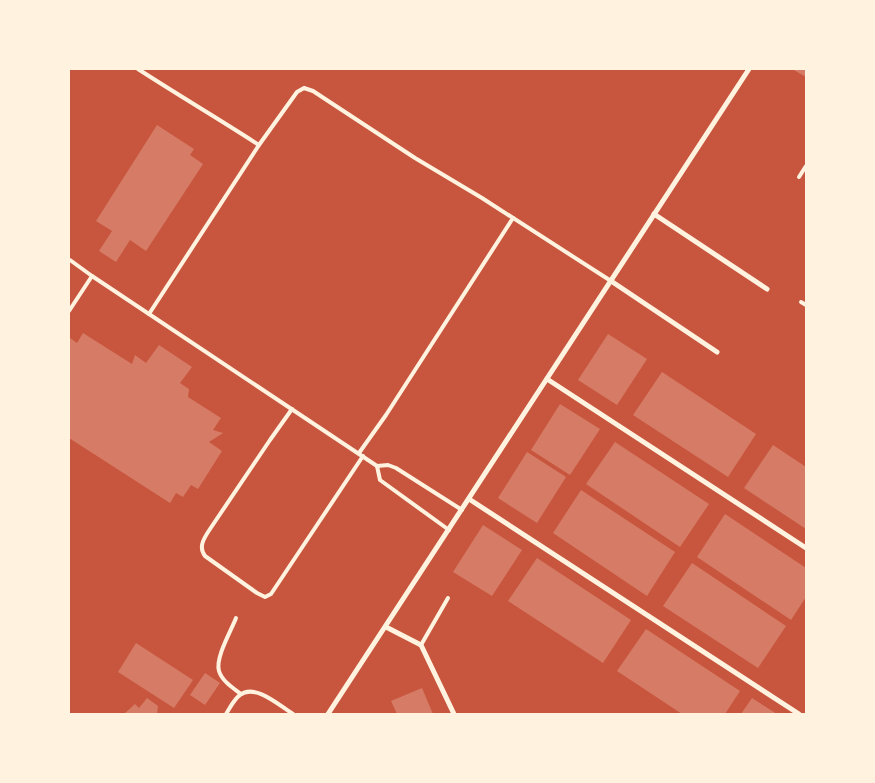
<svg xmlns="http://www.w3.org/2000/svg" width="875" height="783" font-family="Merriweather,serif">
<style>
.building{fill:#d67c66}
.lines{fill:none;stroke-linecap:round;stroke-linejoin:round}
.service{stroke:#fff3e0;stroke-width:4}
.minor{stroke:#fff3e0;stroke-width:5}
</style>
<rect width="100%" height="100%" fill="#c8553d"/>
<g class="building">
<path d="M 792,69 L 806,69 L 806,77 Z"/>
<path d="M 157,125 L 194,149 L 190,155 L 203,164 L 146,251 L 130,240 L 116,262 L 99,251 L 112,231 L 96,221 Z"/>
<path d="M 83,333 L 132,364 L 135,355 L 146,363 L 159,345 L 192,367 L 180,383 L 189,389 L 188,397 L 221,418 L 213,430 L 223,433 L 209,442 L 222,451 L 198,489 L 191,485 L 183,497 L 176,493 L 170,503 L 69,438 L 69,340 L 70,338 L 77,343 Z"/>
<path d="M 608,334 L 647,359 L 617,405 L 578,380 Z"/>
<path d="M 662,372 L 756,434 L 728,477 L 633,415 Z"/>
<path d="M 560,404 L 600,429 L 570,475 L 531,450 Z"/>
<path d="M 615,442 L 709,504 L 680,547 L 586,484 Z"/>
<path d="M 773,445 L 806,467 L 806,529 L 744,488 Z"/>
<path d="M 527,452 L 566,477 L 537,523 L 498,498 Z"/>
<path d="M 581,490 L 675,552 L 647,596 L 553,533 Z"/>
<path d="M 725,514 L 806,568 L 806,597 L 791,620 L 697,557 Z"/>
<path d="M 483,525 L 522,550 L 492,596 L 453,572 Z"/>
<path d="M 537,558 L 631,620 L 603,663 L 508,601 Z"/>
<path d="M 692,563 L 786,626 L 758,668 L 663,606 Z"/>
<path d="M 646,629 L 740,691 L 725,714 L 682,714 L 617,671 Z"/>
<path d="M 136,643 L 193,680 L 174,708 L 118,672 Z"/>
<path d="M 205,673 L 220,683 L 205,705 L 190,695 Z"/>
<path d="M 422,688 L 433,714 L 397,714 L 391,701 Z"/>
<path d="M 147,698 L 158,706 L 157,714 L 124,714 L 135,704 L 139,708 Z"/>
<path d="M 752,698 L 777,714 L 741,714 Z"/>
</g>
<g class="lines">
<g class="service">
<path d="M 138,69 C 178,95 219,119 259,145"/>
<path d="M 799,177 L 806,166"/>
<path d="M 70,260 L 92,276 L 377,466 L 388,465 L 396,468 L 462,510"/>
<path d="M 801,302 L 806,305"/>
<path d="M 69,311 L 92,276"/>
<path d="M 149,314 L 259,145 L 297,92 L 304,88 L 313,91 L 415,158 L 482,198 L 611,281"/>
<path d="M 292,409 L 270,440 L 210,529 C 204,538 198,547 205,556 L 257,593 L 265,597 L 271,594 C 302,548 332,502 363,456"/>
<path d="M 359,453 L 386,415 L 513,218"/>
<path d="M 377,466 L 380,480 L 449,530"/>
<path d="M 236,618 C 231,631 215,658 219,671 C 222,681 233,688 241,694"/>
<path d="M 421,645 L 448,598"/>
<path d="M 226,714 C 230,708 234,699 240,695 C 255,683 280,706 293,714"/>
</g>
<g class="minor">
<path d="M 654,214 L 767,289"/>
<path d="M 611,281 L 717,352"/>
<path d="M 547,379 L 806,548"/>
<path d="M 469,499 L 799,714"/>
<path d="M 386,627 L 421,645 L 454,714"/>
<path d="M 328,714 L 749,69"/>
</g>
</g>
<rect width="875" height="783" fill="none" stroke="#fff3e0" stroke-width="140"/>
</svg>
